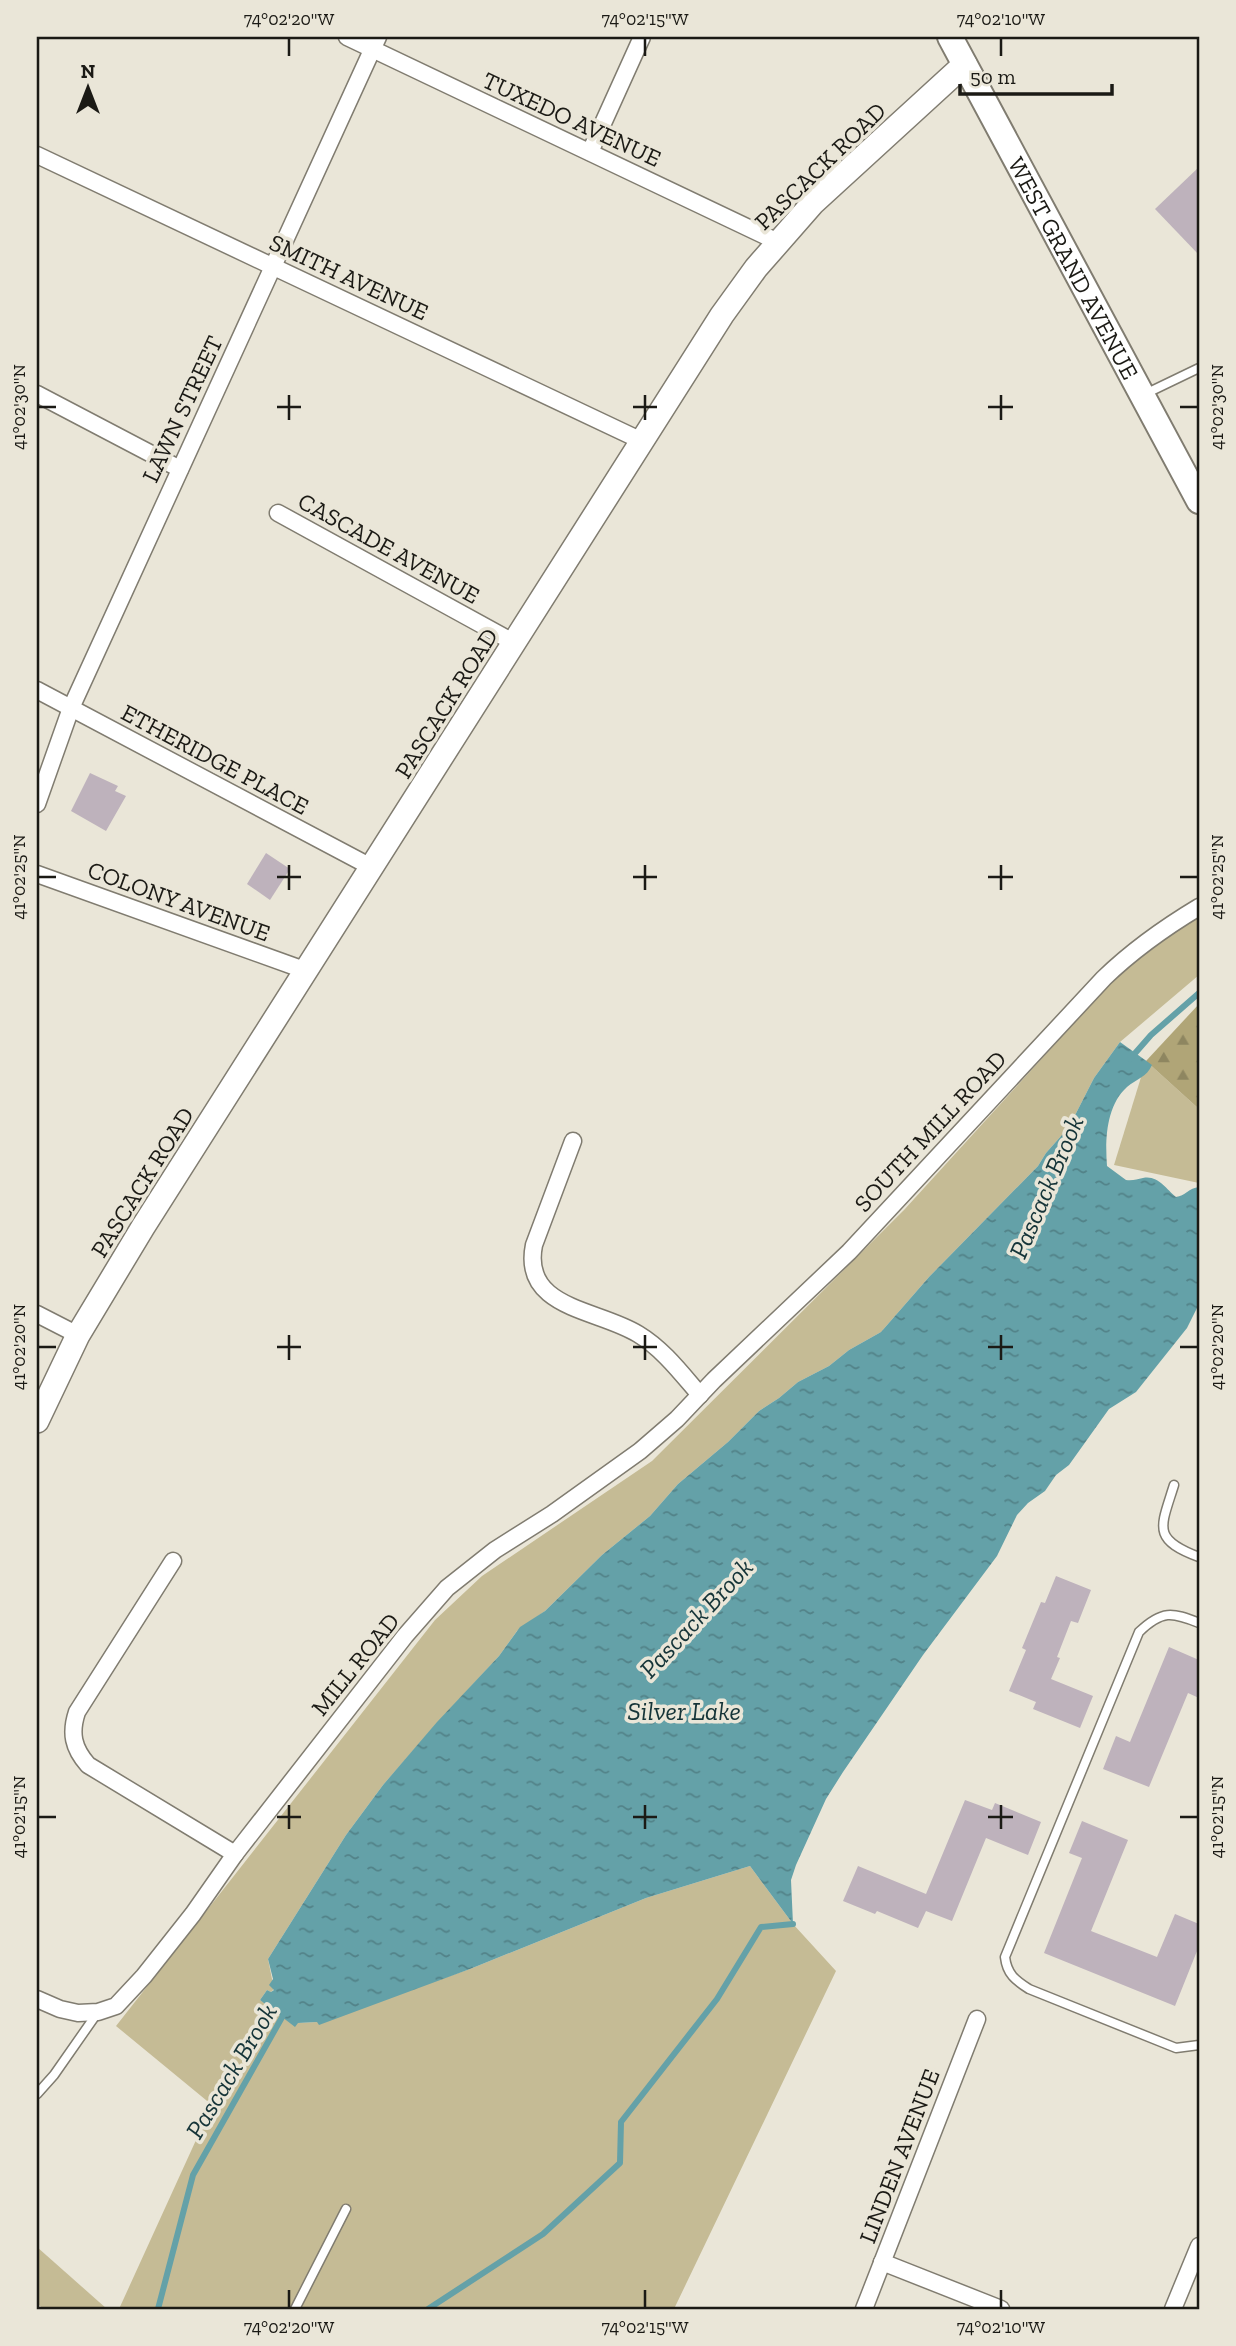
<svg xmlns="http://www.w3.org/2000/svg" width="1236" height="2346" font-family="'Zilla Slab',serif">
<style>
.green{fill:#c5bb95}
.forest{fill:url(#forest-firs)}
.water{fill:url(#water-ripples)}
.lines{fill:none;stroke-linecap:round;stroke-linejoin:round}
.stream{stroke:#64a1a8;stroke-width:6}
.building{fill:#beb2bc}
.lane-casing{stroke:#807c70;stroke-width:11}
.street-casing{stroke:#807c70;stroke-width:19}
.secondary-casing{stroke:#807c70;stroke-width:26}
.primary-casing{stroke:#807c70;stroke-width:28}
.lane{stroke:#fff;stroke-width:8}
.street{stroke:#fff;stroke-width:16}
.secondary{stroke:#fff;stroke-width:23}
.primary{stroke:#fff;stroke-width:24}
.ticks{fill:none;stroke:#1b1a15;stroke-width:2.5}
.labels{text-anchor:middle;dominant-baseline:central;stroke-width:7;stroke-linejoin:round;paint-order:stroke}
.street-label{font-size:24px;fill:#1b1a15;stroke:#eae6d8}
.water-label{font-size:26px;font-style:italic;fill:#153438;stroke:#eae6d8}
.neatline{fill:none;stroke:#1b1a15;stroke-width:2.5}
.ticks-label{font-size:18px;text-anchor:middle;fill:#1b1a15}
</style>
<defs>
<pattern id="forest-firs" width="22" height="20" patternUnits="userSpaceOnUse" patternTransform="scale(1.75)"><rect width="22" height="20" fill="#b0a577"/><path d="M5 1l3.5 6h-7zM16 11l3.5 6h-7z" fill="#8e8660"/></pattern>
<pattern id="water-ripples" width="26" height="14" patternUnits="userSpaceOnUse" patternTransform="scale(1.75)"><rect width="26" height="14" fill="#64a1a8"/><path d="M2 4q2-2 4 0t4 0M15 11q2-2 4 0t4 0" fill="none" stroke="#528288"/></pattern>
</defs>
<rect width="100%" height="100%" fill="#eae6d8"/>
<g class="green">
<path d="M 1199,916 L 1199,975 L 1120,1042 L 1094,1078 L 1069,1127 L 1046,1153 L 1038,1166 L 929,1277 L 881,1332 L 849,1350 L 829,1366 L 798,1382 L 779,1398 L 759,1411 L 728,1442 L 678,1484 L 650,1516 L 602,1555 L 545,1611 L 517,1631 L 499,1656 L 437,1723 L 383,1785 L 346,1835 L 268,1959 L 274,1989 L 271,1992 L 267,1990 L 260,2000 L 298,2023 L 317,2022 L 470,1969 L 646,1898 L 750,1866 L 793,1924 L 836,1971 L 674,2309 L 119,2309 L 212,2105 L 116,2026 L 435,1620 L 482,1576 L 652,1461 L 904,1210 L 1116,977 L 1186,923 Z"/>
<path d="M 1146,1061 L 1199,1109 L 1199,1183 L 1114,1165 Z"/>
<path d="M 37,2247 L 107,2309 L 43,2309 L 37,2303 Z"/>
</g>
<path class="forest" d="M 1199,1004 L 1199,1109 L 1146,1061 Z"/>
<path class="water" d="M 1120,1042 L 1152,1065 C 1147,1077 1136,1079 1127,1087 C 1106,1106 1105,1140 1107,1166 L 1126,1180 C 1133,1181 1137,1179 1143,1178 C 1158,1175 1166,1189 1176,1197 C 1185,1196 1189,1188 1199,1187 L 1199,1304 L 1187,1328 L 1136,1392 L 1109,1409 L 1069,1465 L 1056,1475 L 1045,1491 L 1028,1503 L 1017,1515 L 997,1556 L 923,1655 L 843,1772 L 826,1799 L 796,1865 L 791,1880 L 793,1924 L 750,1866 L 646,1898 L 470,1969 L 319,2025 L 317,2022 L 298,2023 L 295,2027 L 260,2000 L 267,1990 L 271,1992 L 274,1990 L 269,1985 L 273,1979 L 268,1959 L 346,1835 L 383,1785 L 437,1722 L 499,1656 L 520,1627 L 545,1611 L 602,1555 L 650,1516 L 678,1484 L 728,1442 L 759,1411 L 779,1398 L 798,1382 L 829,1366 L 849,1350 L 881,1332 L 929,1277 L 1038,1166 L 1046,1153 L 1069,1127 L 1094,1078 Z"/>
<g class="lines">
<g class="stream">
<path d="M 1130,1059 L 1151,1035 L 1199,993"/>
<path d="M 158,2309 L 193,2175 L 285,2012"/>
<path d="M 428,2309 L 543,2234 L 620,2163 L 621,2122 L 717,1999 L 761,1927 L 793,1924"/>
</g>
</g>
<g class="building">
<path d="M 1199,167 L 1199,255 L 1155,209 Z"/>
<path d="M 90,773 L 118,786 L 115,791 L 126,796 L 106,831 L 71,811 Z"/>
<path d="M 266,853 L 290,869 L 270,900 L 247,884 Z"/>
<path d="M 1056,1576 L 1091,1590 L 1078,1623 L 1071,1621 L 1057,1657 L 1060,1658 L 1051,1679 L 1093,1696 L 1080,1728 L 1033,1709 L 1036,1702 L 1009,1691 L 1026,1650 L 1022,1648 L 1041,1602 L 1045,1603 Z"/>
<path d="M 1169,1647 L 1199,1660 L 1199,1698 L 1188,1693 L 1149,1787 L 1103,1769 L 1116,1736 L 1130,1742 Z"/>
<path d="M 965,1800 L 992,1810 L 995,1803 L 1041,1822 L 1028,1855 L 986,1838 L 952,1921 L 926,1911 L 918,1928 L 877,1911 L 875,1914 L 843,1901 L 858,1866 L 926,1894 Z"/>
<path d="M 1082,1821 L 1128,1840 L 1091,1931 L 1157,1957 L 1175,1914 L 1199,1924 L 1199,1946 L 1175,2006 L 1044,1953 L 1082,1858 L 1069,1853 Z"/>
</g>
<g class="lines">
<g class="lane-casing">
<g id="lane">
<path d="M 1145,394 L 1199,368"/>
<path d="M 1174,1485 C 1161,1527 1151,1539 1199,1557"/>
<path d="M 1199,1623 C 1172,1612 1162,1610 1139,1632 L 1005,1957 C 1007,1974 1015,1980 1029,1989 L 1176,2048 L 1199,2045"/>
<path d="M 37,2094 L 54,2075 L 98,2012"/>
<path d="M 295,2309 L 346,2209"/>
</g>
</g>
<g class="street-casing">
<g id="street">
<path d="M 347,37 L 778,242"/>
<path d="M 590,152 L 642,37"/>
<path d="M 37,155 L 642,441"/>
<path d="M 37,394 L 180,469"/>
<path d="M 278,513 L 515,643"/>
<path d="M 37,690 L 373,868"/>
<path d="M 37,804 L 71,708 L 378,37"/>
<path d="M 37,874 L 307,971"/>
<path d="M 573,1141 L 534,1245 C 521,1309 598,1309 638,1334 C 663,1349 681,1373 700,1395"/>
<path d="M 37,1314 L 78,1335"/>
<path d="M 173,1561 L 77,1712 C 70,1733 73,1748 88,1765 L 235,1854"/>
<path d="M 37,1999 L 60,2009 L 78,2013 L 98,2012 L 116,2006 L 144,1976 L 193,1914 L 235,1854 L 405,1636 L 447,1588 L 495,1550 L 552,1514 L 640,1451 L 677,1419 L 714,1380 L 849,1252 L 1104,978 C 1133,950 1164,928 1199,907"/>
<path d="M 882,2262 L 1001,2309"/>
<path d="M 864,2309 L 977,2019"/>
<path d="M 1173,2309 L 1199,2246"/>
</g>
</g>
<g class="secondary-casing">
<path id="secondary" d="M 37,1421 L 78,1335 L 143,1227 L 722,315 L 756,268 L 813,203 L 965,64"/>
</g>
<g class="primary-casing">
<g id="primary">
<path id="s1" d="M 950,37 L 1199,501"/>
</g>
</g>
<use href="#lane" class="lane"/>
<use href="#street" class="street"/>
<use href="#secondary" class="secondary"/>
<use href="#primary" class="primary"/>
</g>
<path class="ticks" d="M 289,38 L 289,56M 645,38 L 645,56M 1001,38 L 1001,56M 289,395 L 289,420M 645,395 L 645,420M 1001,395 L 1001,420M 38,407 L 56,407M 277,407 L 301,407M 633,407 L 657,407M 988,407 L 1013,407M 1180,407 L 1198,407M 289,865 L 289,890M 645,865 L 645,890M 1001,865 L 1001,890M 38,877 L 56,877M 277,877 L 301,877M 633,877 L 657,877M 988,877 L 1013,877M 1180,877 L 1198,877M 289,1335 L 289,1360M 645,1335 L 645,1360M 1001,1335 L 1001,1360M 38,1347 L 56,1347M 277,1347 L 301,1347M 633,1347 L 657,1347M 988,1347 L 1013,1347M 1180,1347 L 1198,1347M 289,1805 L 289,1829M 645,1805 L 645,1829M 1001,1805 L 1001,1829M 38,1817 L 56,1817M 277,1817 L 301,1817M 633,1817 L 657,1817M 988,1817 L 1013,1817M 1180,1817 L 1198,1817M 289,2290 L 289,2308M 645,2290 L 645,2308M 1001,2290 L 1001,2308"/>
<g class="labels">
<g class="street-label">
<text transform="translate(572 119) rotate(25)">TUXEDO AVENUE</text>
<text transform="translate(820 166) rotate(-44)">PASCACK ROAD</text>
<text stroke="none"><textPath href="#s1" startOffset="262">WEST GRAND AVENUE</textPath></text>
<text transform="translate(349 277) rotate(25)">SMITH AVENUE</text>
<text transform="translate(182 409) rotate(-65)">LAWN STREET</text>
<text transform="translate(389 548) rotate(29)">CASCADE AVENUE</text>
<text transform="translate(446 703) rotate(-58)">PASCACK ROAD</text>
<text transform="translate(215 759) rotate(28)">ETHERIDGE PLACE</text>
<text transform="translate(179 901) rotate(20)">COLONY AVENUE</text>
<text transform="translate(930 1131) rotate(-47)">SOUTH MILL ROAD</text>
<text transform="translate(142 1182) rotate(-58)">PASCACK ROAD</text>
<text transform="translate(355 1664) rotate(-51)">MILL ROAD</text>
<text transform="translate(899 2156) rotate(-69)">LINDEN AVENUE</text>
</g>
<g class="water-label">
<text transform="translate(1046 1187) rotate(-67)">Pascack Brook</text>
<text transform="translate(696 1618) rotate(-47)">Pascack Brook</text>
<text x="684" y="1711">Silver Lake</text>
<text transform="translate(231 2071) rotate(-59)">Pascack Brook</text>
</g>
</g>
<rect width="1236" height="2346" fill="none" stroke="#eae6d8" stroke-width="77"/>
<g transform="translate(88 88)" stroke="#eae6d8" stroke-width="5" paint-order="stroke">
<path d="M0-5L12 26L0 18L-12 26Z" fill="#1b1a15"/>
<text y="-10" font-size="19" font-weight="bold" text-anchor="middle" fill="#1b1a15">N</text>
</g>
<path d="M960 84v10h152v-10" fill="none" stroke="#1b1a15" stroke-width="3.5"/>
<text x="970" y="84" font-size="21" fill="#1b1a15" stroke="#eae6d8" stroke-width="5" paint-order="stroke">50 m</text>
<rect x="38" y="38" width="1160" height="2270" class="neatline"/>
<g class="ticks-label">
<text x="289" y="25">74°02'20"W</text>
<text x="645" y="25">74°02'15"W</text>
<text x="1001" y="25">74°02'10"W</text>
<text transform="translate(19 407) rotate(-90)" y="6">41°02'30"N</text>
<text transform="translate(1217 407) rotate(-90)" y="6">41°02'30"N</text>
<text transform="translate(19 877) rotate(-90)" y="6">41°02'25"N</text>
<text transform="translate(1217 877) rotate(-90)" y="6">41°02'25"N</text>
<text transform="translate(19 1347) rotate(-90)" y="6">41°02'20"N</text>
<text transform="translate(1217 1347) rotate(-90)" y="6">41°02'20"N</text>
<text transform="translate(19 1817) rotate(-90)" y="6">41°02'15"N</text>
<text transform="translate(1217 1817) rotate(-90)" y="6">41°02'15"N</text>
<text x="289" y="2333">74°02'20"W</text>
<text x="645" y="2333">74°02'15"W</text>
<text x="1001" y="2333">74°02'10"W</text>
</g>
</svg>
